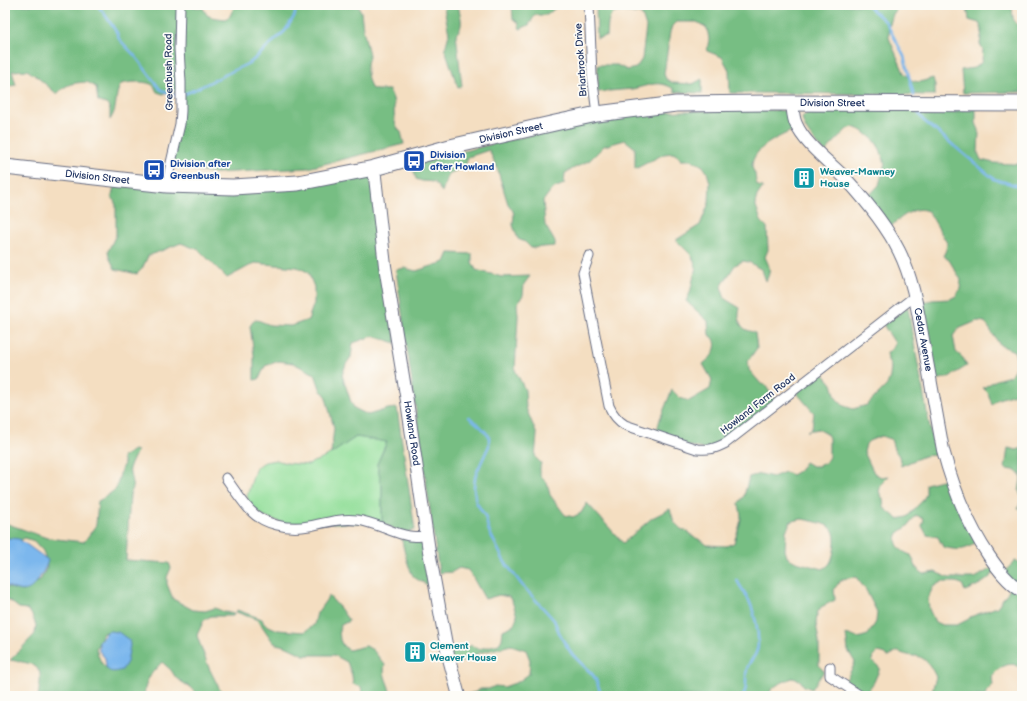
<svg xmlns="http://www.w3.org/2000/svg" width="1027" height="701" font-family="'Balsamiq Sans',sans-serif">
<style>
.green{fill:#94df9b;stroke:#58877c}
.forest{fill:#77be83;stroke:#497670;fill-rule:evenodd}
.water{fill:#7bb7ed;stroke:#4b73a6}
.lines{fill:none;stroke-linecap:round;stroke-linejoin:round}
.stream{stroke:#7bb7ed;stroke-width:2.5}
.minor-casing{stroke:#676c81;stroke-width:11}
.tertiary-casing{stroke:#676c81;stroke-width:14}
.primary-casing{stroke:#676c81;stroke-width:17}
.minor{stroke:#fff;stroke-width:9}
.tertiary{stroke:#fff;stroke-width:12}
.primary{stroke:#fff;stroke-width:15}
.labels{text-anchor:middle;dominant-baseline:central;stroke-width:3.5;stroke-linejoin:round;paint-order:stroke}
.street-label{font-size:10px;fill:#1b2f5e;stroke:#fdfcf7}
.transit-label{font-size:10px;font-weight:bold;fill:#164399;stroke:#fdfcf7;text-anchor:start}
.culture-label{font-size:10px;font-weight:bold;fill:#0d838f;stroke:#fdfcf7;text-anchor:start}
</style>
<rect width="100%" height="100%" fill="#fdfcf7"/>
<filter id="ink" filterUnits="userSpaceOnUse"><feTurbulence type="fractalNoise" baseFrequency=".025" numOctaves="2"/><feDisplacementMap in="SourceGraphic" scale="8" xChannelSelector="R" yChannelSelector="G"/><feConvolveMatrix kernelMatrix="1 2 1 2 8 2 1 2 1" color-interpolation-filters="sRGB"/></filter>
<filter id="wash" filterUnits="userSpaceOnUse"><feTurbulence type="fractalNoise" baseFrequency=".012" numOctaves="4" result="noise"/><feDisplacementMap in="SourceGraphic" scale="16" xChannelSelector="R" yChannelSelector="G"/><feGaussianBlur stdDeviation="0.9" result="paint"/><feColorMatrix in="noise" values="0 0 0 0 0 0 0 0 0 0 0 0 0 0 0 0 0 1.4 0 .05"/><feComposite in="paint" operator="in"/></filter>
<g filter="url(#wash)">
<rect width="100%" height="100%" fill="#f4dec1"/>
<path class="green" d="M 356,437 L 387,441 L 377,464 L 382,486 L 382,523 L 284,523 L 264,517 L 249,504 L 247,496 L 256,467 L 265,462 L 276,460 L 286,463 L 309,465 L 313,462 L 322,459 Z"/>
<g class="forest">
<path d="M 5,5 L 180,5 L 203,8 L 207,15 L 211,17 L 225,19 L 230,16 L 235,5 L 358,5 L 361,12 L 363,29 L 369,55 C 369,59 367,61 367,65 C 366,73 368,80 371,88 L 376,90 L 389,90 C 391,93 392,96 393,99 C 396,110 391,125 401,132 L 404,144 L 308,168 L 216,173 L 170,167 L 181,90 L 163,94 L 157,92 C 156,91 155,87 154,86 C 148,80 128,82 121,84 C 113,97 119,107 110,120 L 110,110 L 108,105 L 98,101 L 96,87 L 87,82 C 73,83 67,83 57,94 L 36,76 L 27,70 L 12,71 L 16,85 L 5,87 Z"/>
<path d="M 444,5 L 458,5 C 460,15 465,26 456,34 L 462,86 L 458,88 L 445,49 L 449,34 L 445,13 Z"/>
<path d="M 512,5 L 559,5 L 547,15 L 535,15 L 529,25 L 520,29 L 518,22 L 513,19 Z"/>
<path d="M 596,5 L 900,5 L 893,14 L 889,27 L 889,38 L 904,73 L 913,81 L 920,82 L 933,78 L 935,86 L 935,95 L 789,93 L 730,93 L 729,70 L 722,57 L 707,51 L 709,39 L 707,28 L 697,22 L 676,22 L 672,26 L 670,32 L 664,74 L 666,79 L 673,83 L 693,84 L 702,79 L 702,93 L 674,92 L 674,89 C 658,79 649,86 632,89 C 621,90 609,91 598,92 L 598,65 L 617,65 L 627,70 L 636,68 L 642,59 L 646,27 L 643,18 L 641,14 C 631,13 612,7 609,20 C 607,24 608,31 607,36 L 597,38 Z"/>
<path d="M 962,5 L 993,5 L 1012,7 C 1013,19 1012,22 1022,28 L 1022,92 L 963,93 L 961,70 L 974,68 L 982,62 L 983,49 L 980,44 L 982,30 L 979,23 L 969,20 C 968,13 968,8 962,5 Z"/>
<path d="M 838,109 L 976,109 L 976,123 L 979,130 L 978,153 L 981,160 L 994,163 L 1013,164 L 1022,163 L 1022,392 L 998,399 L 992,405 L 988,393 L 983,388 L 996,380 L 1010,376 C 1016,367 1019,362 1014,351 L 1000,345 L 985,322 L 977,321 L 958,329 L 953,336 L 956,352 L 963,358 L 967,366 L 949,377 L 936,380 L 922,303 L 932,300 L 950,299 L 956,296 L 960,289 L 961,280 L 949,260 L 943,256 L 946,250 L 947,243 L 929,212 C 915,203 898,220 888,229 L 864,201 L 879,185 L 885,163 L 880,149 L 875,141 L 863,131 L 853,127 L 847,129 L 825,152 C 815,141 805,133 802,118 L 809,112 L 826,112 Z"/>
<path d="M 772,110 L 787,111 L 794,130 C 780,136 752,148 752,166 C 752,169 754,171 755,174 C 756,179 755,182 758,186 L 763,187 L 757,196 L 755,203 L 761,221 L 767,227 L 768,250 L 765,257 C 770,267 771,271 766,281 L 762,270 L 749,262 L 743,261 L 735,265 L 721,287 L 725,299 L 740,308 C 738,315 738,324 745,329 C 748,331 752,331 755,333 L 757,348 L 748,361 L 749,370 L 761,384 L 765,385 L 777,403 L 712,451 L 655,438 L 660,419 L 672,390 L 680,398 L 689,401 L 710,389 L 712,380 L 703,364 C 705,362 708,360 710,358 C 716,351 719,339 709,335 L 708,321 L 686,301 L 690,293 L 696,267 L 692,256 L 676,240 L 700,225 L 709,203 L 710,183 L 707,172 L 703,166 L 692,160 L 681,160 L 678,156 L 673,153 L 664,154 L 635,169 L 635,148 L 625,140 L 604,146 L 590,160 L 565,173 L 564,184 L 552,189 L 543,201 L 545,225 L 555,242 L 555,246 L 531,248 L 525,242 L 518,239 L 513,225 L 514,214 L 512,209 L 508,204 L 497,168 L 489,150 L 468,157 L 465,167 L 448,174 L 442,192 L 434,182 L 422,181 L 416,179 L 412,164 L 509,140 L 616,117 L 655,112 L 684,111 Z"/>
<path d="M 369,168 L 396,343 L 373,336 L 353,343 L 351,357 L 346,364 L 342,375 L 351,402 L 354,408 L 368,415 L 388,409 L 397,408 L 415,530 L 403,533 L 382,523 L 382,486 L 377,464 L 387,442 L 356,437 L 331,454 L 334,428 L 325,394 L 321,391 L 315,374 L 293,363 L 279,361 L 265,366 L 259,379 L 254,380 L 254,355 L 250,326 L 255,319 L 270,325 L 291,326 L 308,320 L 314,303 L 314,287 L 308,272 L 297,267 L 255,263 L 227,278 L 199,250 L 181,243 L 148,256 L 142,269 L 137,274 L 115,269 L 109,257 L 108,251 L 116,235 L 116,205 L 112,196 L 115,183 L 186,192 Z"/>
<path d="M 449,253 L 472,254 L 472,262 L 476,270 L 502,277 L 530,276 L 524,284 L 523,295 L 517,304 L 518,316 L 515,370 L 525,390 L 526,408 L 537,435 L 535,457 L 541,463 L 540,467 L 540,476 L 547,483 L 550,495 L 565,515 L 573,517 L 581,513 L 587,503 L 623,543 L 652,518 L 670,509 L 674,522 L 681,529 L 690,533 L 693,537 L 701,540 L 707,545 L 726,546 L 734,543 C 736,534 741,525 741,517 C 741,513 740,508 738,504 L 744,496 L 749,477 L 760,474 L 773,477 L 785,472 L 792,475 L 799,471 L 805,462 L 812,466 L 818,466 L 825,463 L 829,457 L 829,438 L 827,434 L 818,429 L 807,431 L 812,428 L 814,413 L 796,392 L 822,372 L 832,384 L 836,398 L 844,406 L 853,409 L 867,405 L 887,385 L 890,377 L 891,367 L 888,360 L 887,353 L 893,348 L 895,343 L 884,326 L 884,324 L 908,307 L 911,327 L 935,455 L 924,456 L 901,466 L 899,456 L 894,449 L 891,439 L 881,436 L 869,441 L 866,444 L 864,452 L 874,473 L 881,477 L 889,476 L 881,484 L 879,492 L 883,499 L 884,508 L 898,519 L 907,517 L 923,500 L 926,494 L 926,484 L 949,478 L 976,542 C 965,552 956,550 943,547 L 938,537 L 927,535 L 922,526 L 924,519 L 916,515 L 908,526 L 898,533 C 897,535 896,538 896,540 C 897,548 904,553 911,555 L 917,569 L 924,574 L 935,572 L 949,578 L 975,578 L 992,568 L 995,570 C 991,580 975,587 965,591 L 962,584 L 956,582 L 941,582 L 933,587 L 928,598 L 929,609 L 935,622 L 942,625 L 957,625 L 969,619 L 970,617 L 997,607 L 1010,589 L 1000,576 L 1015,561 L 1022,563 L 1022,670 C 1013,658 998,667 992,677 L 993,685 L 986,692 L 985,696 L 926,696 L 932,691 L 936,677 C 932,669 927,658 917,656 C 914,656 911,656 908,655 C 897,653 899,648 888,657 L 883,653 L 878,652 L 873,656 L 872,661 L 880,668 L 874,682 L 864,696 L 844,683 L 853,667 L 855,662 L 848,651 L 846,634 L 858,638 L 868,635 L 876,622 L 877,612 L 866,590 L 856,577 L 842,579 L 834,589 L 835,600 L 821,607 L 817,613 L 816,624 L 819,642 L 819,666 L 824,671 L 812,689 L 804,686 L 800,680 L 792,678 C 784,682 769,686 769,696 L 461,696 L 476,692 L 480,689 L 489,689 L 495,686 L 504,687 L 518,682 L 529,674 L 530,660 L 526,650 L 511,645 L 479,653 L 466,661 L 451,663 L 449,653 L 464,650 L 471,645 L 474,647 L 479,649 L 499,644 L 502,639 L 503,630 L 514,625 L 517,616 L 512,601 L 509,597 L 499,595 L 485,599 L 472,576 L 468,570 L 459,568 L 452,572 L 439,573 L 396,270 L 404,268 L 416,271 L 445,262 ZM 802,519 C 811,521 827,523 832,529 C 838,536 834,556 830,563 C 828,566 826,567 823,569 L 796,562 L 787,557 L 785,550 L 786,531 L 791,521 Z"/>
<path d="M 1008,448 L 1017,450 L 1022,448 L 1022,509 L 1018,508 L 1022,499 L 1019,491 L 1021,479 L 1020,474 L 1014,470 L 1006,469 L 1005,466 L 1006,462 Z"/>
<path d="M 134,450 L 137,451 L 129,468 L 133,488 L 130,494 L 126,560 L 169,563 L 171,568 L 167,577 L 167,584 L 173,599 L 193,610 L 205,611 L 215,608 L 224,612 L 234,613 L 233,616 L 211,616 L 204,620 L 197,635 L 198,639 L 209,668 L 222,694 L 222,696 L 199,696 L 194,690 L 176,678 L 171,670 L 162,662 C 150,675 146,678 144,696 L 38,696 C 39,689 41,680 40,674 C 38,662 20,662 10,660 C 19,652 26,643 35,634 L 36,625 L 31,613 L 26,609 L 19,608 L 10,601 L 5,600 L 5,587 L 23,591 L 30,588 L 41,579 L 47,567 L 45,556 L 43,551 L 34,541 L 25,538 L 5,547 L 5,523 L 47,538 L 84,542 L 96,525 L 98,501 C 105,498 110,493 116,489 L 122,467 L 124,464 L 122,457 ZM 111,631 L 115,672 C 102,668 100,661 96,649 L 103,633 Z"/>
<path d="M 402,539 C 412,540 418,537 423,546 L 431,587 C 427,584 417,580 414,577 C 410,573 402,545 402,539 Z"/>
<path d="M 329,596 L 340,608 L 349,621 L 341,625 L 339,630 L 340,640 L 343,646 L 349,650 L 366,646 L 373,650 L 385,665 C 381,676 391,685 390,696 L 364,696 L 361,687 L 353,684 L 352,675 L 347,662 L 334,655 L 304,655 L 285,646 L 276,644 L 273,642 L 258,620 L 236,612 L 237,610 L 262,619 L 264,624 L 278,630 L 304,632 L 314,625 L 317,613 Z"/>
</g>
<g class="water">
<path d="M 10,538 L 19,539 L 48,560 C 47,567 34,589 27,590 C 19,592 12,588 5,585 L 5,539 Z"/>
<path d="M 108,631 L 118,632 L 129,640 L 130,645 L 127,662 L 122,670 C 108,674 106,671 105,658 L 99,651 L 99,642 Z"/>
</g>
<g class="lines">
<g class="stream">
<path d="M 97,5 L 104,13 L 117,33 L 119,39 L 136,57 L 160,89 L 171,95 L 179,95"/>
<path d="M 867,5 L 886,22 L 904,56 L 914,96"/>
<path d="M 184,94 L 194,90 L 251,62 L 285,31 L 295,15 L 295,5"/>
<path d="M 918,111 L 919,114 L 923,120 L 994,179 L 1022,187"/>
<path d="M 469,417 L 480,426 L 489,436 L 489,446 L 487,450 L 476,474 L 475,478 L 474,488 L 476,502 L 485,516 L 489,531 L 504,561 L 522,585 L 554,620 L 561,637 L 572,654 L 593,675 L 596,680 L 600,691 L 600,696"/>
<path d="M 737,580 C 739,585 743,590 746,595 C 754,608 762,639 756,653 C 754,658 748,663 747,669 C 744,680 749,685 743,696"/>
</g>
</g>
</g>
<g filter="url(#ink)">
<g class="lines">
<g class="minor-casing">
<g id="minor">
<path d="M 589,5 L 592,75 L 597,114"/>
<path d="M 167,185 L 170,167 L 180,124 L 181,111 L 181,82 L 179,49 L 180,5"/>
<path d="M 589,256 L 583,273 L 609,406 C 613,415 617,420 625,425 L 697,449 C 710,450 714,449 726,443 L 915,296"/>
<path d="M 226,478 C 233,488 241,500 249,509 C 263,525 289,530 309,526 C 324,523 340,518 357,520 C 375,522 391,533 409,536 C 415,537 421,536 427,536"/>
<path d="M 830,667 L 830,676 L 861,696"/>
</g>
</g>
<g class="tertiary-casing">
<g id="tertiary">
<path id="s1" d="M 792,103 C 793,110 793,118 796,124 C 805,145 832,164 847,180 C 867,202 886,225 899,251 C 914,281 918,313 924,345 C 930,380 937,415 943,450 C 953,488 967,523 989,556 C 998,569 1008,583 1022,591"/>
<path id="s2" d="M 374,168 L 385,266 L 407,401 L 429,551 L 440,612 L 448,655 L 459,696"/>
</g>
</g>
<g class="primary-casing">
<g id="primary">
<path id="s3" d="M 5,167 L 167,185 L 233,187 L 298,183 L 374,168 L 450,147 L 555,123 L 597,114 L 676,104 L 774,103 L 1022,104"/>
</g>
</g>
<use href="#minor" class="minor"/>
<use href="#tertiary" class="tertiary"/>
<use href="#primary" class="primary"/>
</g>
</g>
<defs>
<g id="bus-square" transform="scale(1.15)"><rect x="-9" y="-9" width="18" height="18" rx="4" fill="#1a4fb4" stroke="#fdfcf7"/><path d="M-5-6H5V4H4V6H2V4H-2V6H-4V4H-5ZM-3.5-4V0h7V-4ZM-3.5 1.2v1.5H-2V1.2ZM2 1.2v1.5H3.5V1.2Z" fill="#fff"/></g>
<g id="building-square" transform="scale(1.15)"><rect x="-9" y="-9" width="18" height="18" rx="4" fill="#0f9aa8" stroke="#fdfcf7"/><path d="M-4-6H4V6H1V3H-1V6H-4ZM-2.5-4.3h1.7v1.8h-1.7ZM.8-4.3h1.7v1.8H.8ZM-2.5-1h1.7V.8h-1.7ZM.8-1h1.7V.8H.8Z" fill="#fff"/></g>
</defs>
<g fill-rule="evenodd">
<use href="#bus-square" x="414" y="161"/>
<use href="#bus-square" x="154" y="170"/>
<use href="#building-square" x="804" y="178"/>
<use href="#building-square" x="415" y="652"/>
</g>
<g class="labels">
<g class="street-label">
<text transform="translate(581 60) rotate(-94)">Briarbrook Drive</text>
<text transform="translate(169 72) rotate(-91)">Greenbush Road</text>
<text stroke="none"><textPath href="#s3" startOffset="837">Division Street</textPath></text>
<text stroke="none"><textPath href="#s3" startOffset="513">Division Street</textPath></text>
<text stroke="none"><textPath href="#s3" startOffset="93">Division Street</textPath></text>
<text stroke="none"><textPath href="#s1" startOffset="278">Cedar Avenue</textPath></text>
<text transform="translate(758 404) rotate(-38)">Howland Farm Road</text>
<text stroke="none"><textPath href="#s2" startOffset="268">Howland Road</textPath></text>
</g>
<g class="transit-label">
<text x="430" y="155">Division<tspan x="430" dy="12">after Howland</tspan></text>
<text x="170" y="164">Division after<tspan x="170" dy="12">Greenbush</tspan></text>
</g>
<g class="culture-label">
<text x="820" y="172">Weaver-Mawney<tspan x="820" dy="12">House</tspan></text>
<text x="430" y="646">Clement<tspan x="430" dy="12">Weaver House</tspan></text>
</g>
</g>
<rect width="1027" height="701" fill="none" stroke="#fdfcf7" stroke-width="20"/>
</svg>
